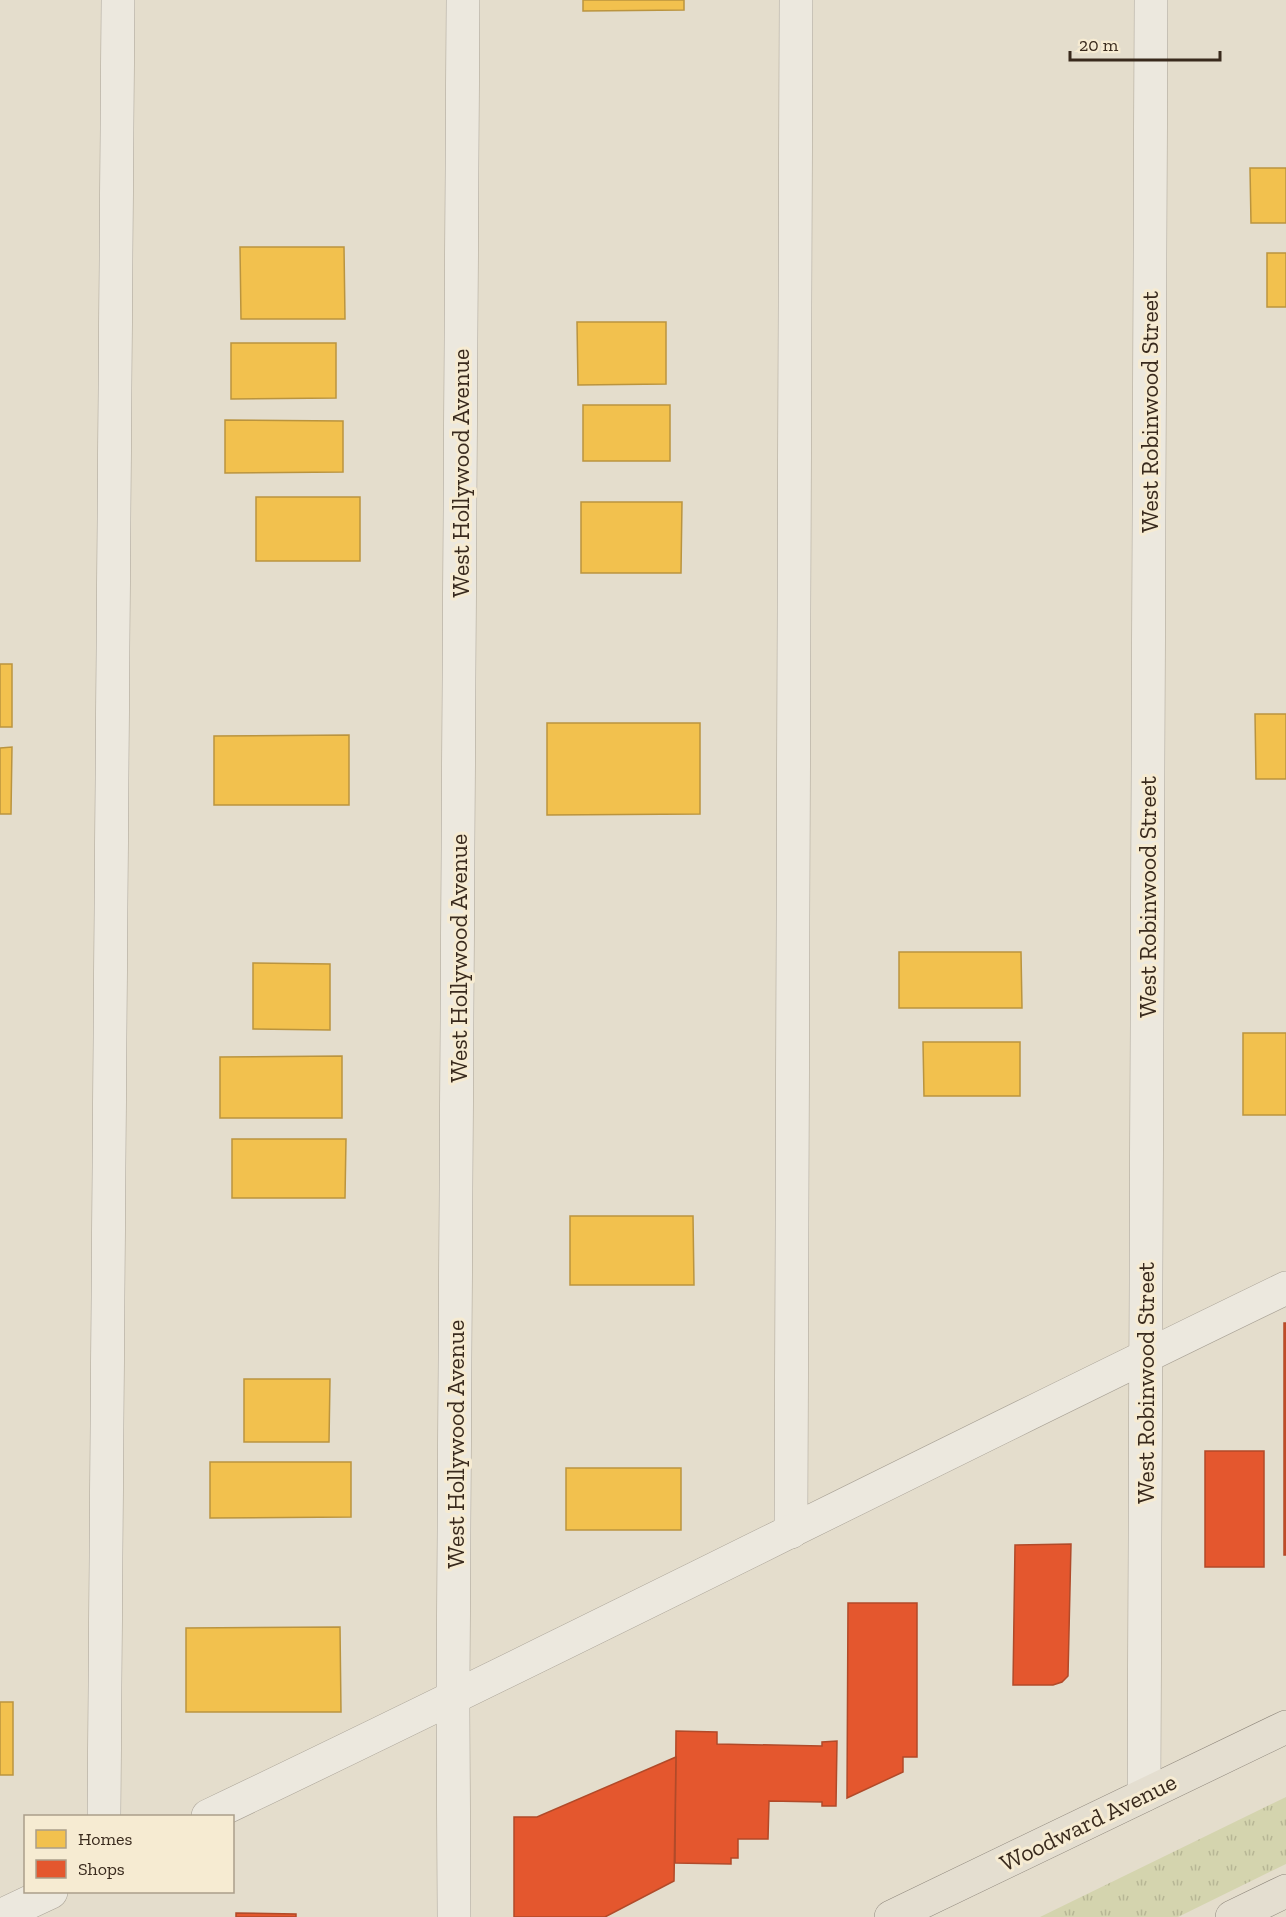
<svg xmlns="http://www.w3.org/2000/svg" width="1286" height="1917" font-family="'Zilla Slab',serif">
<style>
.grass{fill:url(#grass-tufts)}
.homes{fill:#f2c14e;stroke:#ba943f;stroke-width:1.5}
.shops{fill:#e4572e;stroke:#b14a29;stroke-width:1.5}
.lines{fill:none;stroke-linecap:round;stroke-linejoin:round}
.minor-casing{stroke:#a9a296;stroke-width:34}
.major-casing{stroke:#8f877c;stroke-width:34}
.minor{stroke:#ece8de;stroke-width:33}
.major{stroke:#e4ded0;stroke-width:33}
.labels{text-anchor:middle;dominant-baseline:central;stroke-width:6;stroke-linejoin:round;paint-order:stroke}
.street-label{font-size:24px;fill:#392a1d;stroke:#f6ebd2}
</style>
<defs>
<pattern id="grass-tufts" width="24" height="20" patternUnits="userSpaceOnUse" patternTransform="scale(1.5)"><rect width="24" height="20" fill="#d4d4ae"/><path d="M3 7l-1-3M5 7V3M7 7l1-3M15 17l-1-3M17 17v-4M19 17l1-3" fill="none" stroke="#b7b695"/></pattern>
</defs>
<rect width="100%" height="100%" fill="#e4ddcc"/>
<path class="grass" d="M 1286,1797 L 1286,1864 L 1178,1917 L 1040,1917 Z"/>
<g class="homes">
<path d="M 583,0 L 684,0 L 684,10 L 583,11 Z"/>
<path d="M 1250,168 L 1286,168 L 1286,223 L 1251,223 Z"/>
<path d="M 240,247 L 344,247 L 345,319 L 241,319 Z"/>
<rect x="1267" y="253" width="19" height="54"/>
<path d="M 577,322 L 666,322 L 666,384 L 578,385 Z"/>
<path d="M 231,343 L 336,343 L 336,398 L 231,399 Z"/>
<rect x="583" y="405" width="87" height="56"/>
<path d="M 225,420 L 343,421 L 343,472 L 225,473 Z"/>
<rect x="256" y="497" width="104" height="64"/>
<path d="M 581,502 L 682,502 L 681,573 L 581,573 Z"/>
<rect x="0" y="664" width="12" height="63"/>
<path d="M 1255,714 L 1286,714 L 1286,779 L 1256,779 Z"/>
<path d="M 547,723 L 700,723 L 700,814 L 547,815 Z"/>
<path d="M 349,735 L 349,805 L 214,805 L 214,736 Z"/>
<path d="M 12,747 L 11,814 L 0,814 L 0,748 Z"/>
<path d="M 899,952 L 1021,952 L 1022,1008 L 899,1008 Z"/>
<path d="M 253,963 L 330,964 L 330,1030 L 253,1029 Z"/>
<rect x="1243" y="1033" width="43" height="82"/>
<path d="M 923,1042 L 1020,1042 L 1020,1096 L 924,1096 Z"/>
<path d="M 342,1056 L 342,1118 L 220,1118 L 220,1057 Z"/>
<path d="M 232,1139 L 346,1139 L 345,1198 L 232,1198 Z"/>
<path d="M 570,1216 L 693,1216 L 694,1285 L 570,1285 Z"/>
<path d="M 244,1379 L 330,1379 L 329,1442 L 244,1442 Z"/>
<path d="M 210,1462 L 351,1462 L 351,1517 L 210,1518 Z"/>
<rect x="566" y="1468" width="115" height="62"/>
<path d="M 340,1627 L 341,1712 L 186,1712 L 186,1628 Z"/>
<rect x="0" y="1702" width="13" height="73"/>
</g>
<g class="shops">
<rect x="1284" y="1323" width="2" height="232"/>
<rect x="1205" y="1451" width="59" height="116"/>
<path d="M 1071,1544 L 1068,1676 L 1062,1682 L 1053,1685 L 1013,1685 L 1015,1545 Z"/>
<path d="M 848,1603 L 917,1603 L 917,1757 L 903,1757 L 903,1772 L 847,1798 Z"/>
<path d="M 676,1731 L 717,1732 L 717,1744 L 822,1746 L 822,1742 L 837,1741 L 836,1806 L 822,1806 L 822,1802 L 769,1801 L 768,1839 L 738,1839 L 738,1858 L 731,1858 L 731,1864 L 675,1863 Z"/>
<path d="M 676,1757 L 674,1881 L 605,1917 L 514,1917 L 514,1817 L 537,1817 Z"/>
<path d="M 236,1913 L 296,1914 L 296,1917 L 236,1917 Z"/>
</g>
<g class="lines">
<g class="minor-casing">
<g id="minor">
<path d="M 791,1532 L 796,0"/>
<path d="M 1144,1795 L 1151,0"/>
<path d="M 104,1816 L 118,0"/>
<path d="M 208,1816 C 569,1644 926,1462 1286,1288"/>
<path d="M 0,1916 L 51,1892"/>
<path d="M 454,1917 L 453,1700 L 463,0"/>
</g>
</g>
<g class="major-casing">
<g id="major">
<path d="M 891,1917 L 1286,1727"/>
<path d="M 1232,1917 L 1286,1891"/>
</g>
</g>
<use href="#minor" class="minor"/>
<use href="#major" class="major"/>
</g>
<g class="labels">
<g class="street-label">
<text transform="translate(1149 412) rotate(-90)">West Robinwood Street</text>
<text transform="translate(460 473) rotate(-90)">West Hollywood Avenue</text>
<text transform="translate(1147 897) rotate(-90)">West Robinwood Street</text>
<text transform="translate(458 958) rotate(-90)">West Hollywood Avenue</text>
<text transform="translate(1145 1383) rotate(-90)">West Robinwood Street</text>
<text transform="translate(455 1444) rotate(-90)">West Hollywood Avenue</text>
<text transform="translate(1088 1822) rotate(-26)">Woodward Avenue</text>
</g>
</g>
<rect x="24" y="1815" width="210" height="78" fill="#f6ebd2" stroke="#aa9e8a" stroke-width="1.5"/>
<rect x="36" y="1830" width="30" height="18" fill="#f2c14e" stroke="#aa9e8a" stroke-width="1.5"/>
<text x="78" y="1845" font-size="18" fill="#392a1d">Homes</text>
<rect x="36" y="1860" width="30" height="18" fill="#e4572e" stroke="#aa9e8a" stroke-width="1.5"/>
<text x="78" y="1875" font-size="18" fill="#392a1d">Shops</text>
<path d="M1070 51v9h150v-9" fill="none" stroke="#392a1d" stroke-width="3"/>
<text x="1079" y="51" font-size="18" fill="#392a1d" stroke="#f6ebd2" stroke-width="4.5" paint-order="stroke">20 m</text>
</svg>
